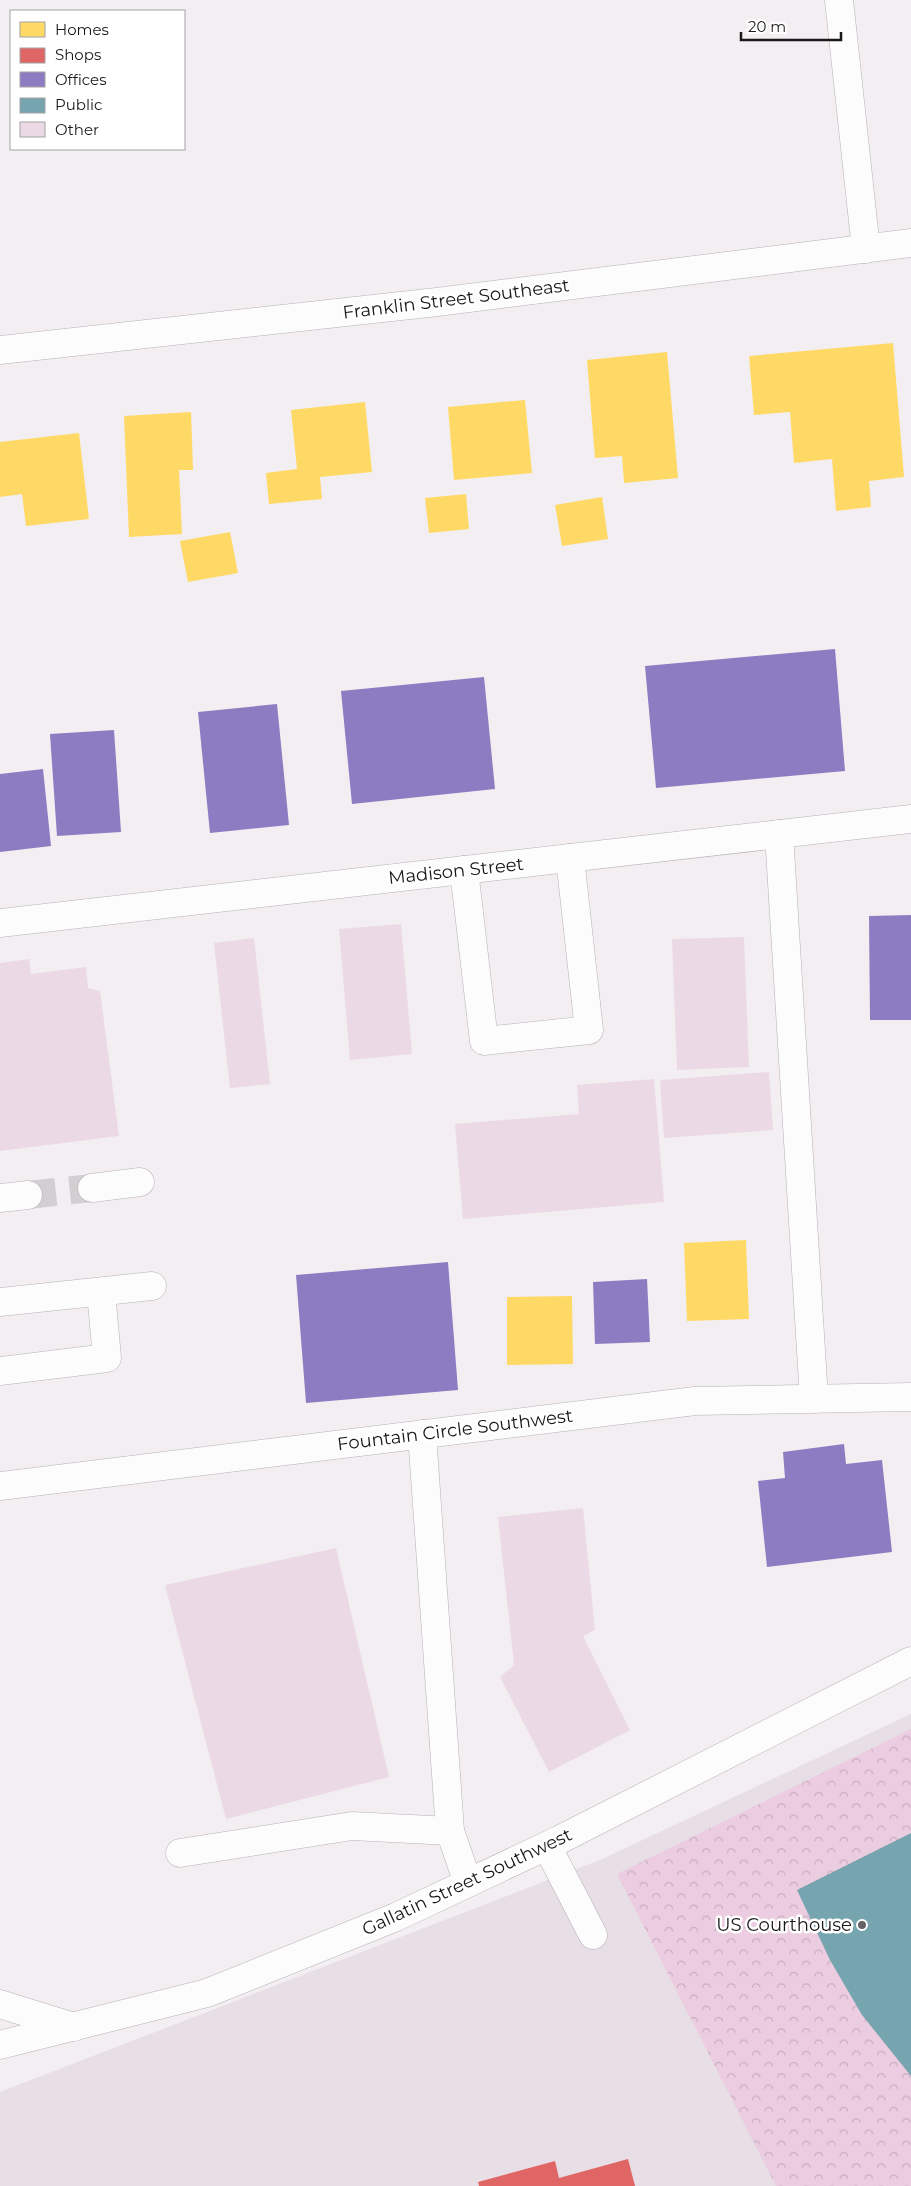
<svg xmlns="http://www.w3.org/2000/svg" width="911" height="2186" font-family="Montserrat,sans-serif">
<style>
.built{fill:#e8dee5}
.park{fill:url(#park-crowns)}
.homes{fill:#ffd966}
.shops{fill:#e06666}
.offices{fill:#8e7cc3}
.public{fill:#76a5af}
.building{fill:#ebdae5}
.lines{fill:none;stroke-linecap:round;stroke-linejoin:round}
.minor-tunnel{stroke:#d2ced1;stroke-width:28;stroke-dasharray:28 14;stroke-linecap:butt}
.minor-casing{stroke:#b5b2b4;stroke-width:29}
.major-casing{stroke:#b5b2b4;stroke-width:29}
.minor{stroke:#fdfcfd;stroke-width:28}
.major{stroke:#fdfcfd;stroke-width:28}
.poi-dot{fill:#666265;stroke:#fff;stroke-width:2}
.labels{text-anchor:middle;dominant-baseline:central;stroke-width:5;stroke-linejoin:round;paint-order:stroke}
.street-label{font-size:18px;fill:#1a1719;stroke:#fff}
.poi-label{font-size:18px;fill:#1a1719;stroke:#fff;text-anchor:end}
</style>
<defs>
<pattern id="park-crowns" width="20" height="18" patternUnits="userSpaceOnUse" patternTransform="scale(1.25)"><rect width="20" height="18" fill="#ebcce0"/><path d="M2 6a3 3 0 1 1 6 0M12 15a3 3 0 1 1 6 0" fill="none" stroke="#c9aec0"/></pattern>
</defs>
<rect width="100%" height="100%" fill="#f3eef1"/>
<path class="built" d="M 911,1714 L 911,2186 L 0,2186 L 0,2092 L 600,1860 Z"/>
<path class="park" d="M 911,1729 L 911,2186 L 776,2186 L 617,1874 Z"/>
<g class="homes">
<path d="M 893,343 L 904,477 L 869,481 L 871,507 L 836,511 L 832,459 L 794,463 L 790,412 L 754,415 L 749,356 Z"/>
<path d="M 667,352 L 678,478 L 624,483 L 622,456 L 595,458 L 587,360 Z"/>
<path d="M 525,400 L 532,473 L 454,480 L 448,407 Z"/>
<path d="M 365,402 L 372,472 L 320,477 L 322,499 L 269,504 L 266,473 L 297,469 L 291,410 Z"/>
<path d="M 191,412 L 193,470 L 179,470 L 182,534 L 129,537 L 124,416 Z"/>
<path d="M 79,433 L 89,519 L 26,526 L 22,494 L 0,497 L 0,442 Z"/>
<path d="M 466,494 L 469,529 L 429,533 L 425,498 Z"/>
<path d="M 602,497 L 608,539 L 562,546 L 555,505 Z"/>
<path d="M 230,532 L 238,573 L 188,582 L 180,541 Z"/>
<path d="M 746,1240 L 749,1319 L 687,1321 L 684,1243 Z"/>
<path d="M 572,1296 L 573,1364 L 507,1365 L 507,1297 Z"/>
</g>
<path class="shops" d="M 628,2159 L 635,2186 L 479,2186 L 478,2182 L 555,2161 L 559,2178 Z"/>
<g class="offices">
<path d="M 835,649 L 845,771 L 656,788 L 645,666 Z"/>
<path d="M 484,677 L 495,789 L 352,804 L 341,691 Z"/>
<path d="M 277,704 L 289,825 L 210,833 L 198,712 Z"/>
<path d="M 114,730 L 121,832 L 57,836 L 50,734 Z"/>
<path d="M 43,769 L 51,846 L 0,852 L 0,774 Z"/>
<path d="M 911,915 L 911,1020 L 870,1020 L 869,916 Z"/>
<path d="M 448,1262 L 458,1390 L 306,1403 L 296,1275 Z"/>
<path d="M 647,1279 L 650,1342 L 595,1344 L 593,1282 Z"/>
<path d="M 844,1444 L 846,1464 L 882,1460 L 892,1552 L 767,1567 L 758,1481 L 785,1478 L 783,1452 Z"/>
</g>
<path class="public" d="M 911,1833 L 911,2076 L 862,2015 L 830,1960 L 797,1890 Z"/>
<g class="building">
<path d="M 401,924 L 412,1054 L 350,1060 L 339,929 Z"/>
<path d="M 744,937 L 749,1067 L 677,1070 L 672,939 Z"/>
<path d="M 254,938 L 270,1084 L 230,1088 L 214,943 Z"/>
<path d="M 29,959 L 31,974 L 86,967 L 88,988 L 100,991 L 119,1136 L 0,1151 L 0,963 Z"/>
<path d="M 769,1072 L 773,1130 L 664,1138 L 660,1080 Z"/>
<path d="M 654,1079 L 664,1202 L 463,1219 L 455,1124 L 579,1114 L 577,1085 Z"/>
<path d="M 583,1508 L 595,1630 L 583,1636 L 630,1730 L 549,1772 L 500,1677 L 514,1665 L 498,1517 Z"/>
<path d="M 336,1548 L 389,1777 L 226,1819 L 165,1585 Z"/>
</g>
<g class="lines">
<path class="minor-tunnel" d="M 28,1195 L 92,1188"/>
<g class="minor-casing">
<g id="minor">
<path d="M 839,0 L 866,249"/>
<path d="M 0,350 L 437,302 L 911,243"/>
<path d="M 779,834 L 814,1399"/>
<path d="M 464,870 L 484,1041 L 589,1030 L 570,858"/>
<path d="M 92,1188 L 140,1182"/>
<path d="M 0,1198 L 28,1195"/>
<path d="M 0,1302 L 152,1286"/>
<path d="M 0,1371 L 107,1358 L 101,1292"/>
<path d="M 422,1434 L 450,1831 L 468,1883"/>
<path d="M 0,1486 L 695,1401 L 911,1397"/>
<path d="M 547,1846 L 593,1935"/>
<path d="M 180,1853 L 352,1826 L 450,1831"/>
<path d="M 0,2004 L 74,2027"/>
<path d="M 0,2045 L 207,1993 L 396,1917 L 559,1840 L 911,1661"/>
</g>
</g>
<g class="major-casing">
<path id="major" d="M 0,923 L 911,819"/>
</g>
<use href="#minor" class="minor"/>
<use href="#major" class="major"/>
</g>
<circle class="poi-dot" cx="862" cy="1925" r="5"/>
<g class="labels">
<g class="street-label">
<text transform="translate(456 299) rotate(-7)">Franklin Street Southeast</text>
<text transform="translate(456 871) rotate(-6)">Madison Street</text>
<text transform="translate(455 1430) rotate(-7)">Fountain Circle Southwest</text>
<text transform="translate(467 1882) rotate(-25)">Gallatin Street Southwest</text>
</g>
<g class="poi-label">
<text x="852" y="1925">US Courthouse</text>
</g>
</g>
<rect x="10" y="10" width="175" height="140" fill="#ffffff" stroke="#a3a2a3"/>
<rect x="20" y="22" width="25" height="15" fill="#ffd966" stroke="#a3a2a3"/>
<text x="55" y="35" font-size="15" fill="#1a1719">Homes</text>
<rect x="20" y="48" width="25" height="15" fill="#e06666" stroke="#a3a2a3"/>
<text x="55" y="60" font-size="15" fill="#1a1719">Shops</text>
<rect x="20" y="72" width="25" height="15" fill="#8e7cc3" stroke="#a3a2a3"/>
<text x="55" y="85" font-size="15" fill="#1a1719">Offices</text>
<rect x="20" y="98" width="25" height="15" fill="#76a5af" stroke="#a3a2a3"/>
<text x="55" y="110" font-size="15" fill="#1a1719">Public</text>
<rect x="20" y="122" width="25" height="15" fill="#ebdae5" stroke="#a3a2a3"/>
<text x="55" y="135" font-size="15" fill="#1a1719">Other</text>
<path d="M741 32v8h100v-8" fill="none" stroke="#1a1719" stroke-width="2.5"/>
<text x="748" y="32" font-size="15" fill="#1a1719" stroke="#ffffff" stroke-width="4" paint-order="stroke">20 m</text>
</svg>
